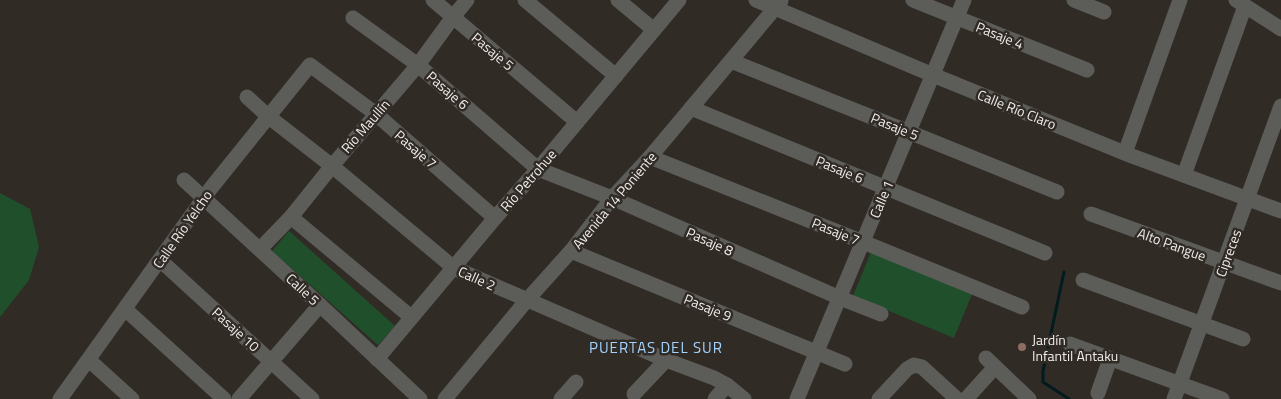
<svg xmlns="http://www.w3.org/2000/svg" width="1281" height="399" font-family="'Titillium Web',sans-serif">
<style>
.green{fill:#20502b}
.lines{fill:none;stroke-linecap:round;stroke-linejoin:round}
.stream{stroke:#021b1e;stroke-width:3}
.minor{stroke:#5c5c59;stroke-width:15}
.education-dot{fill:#8d6e63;stroke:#312b26;stroke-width:2}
.labels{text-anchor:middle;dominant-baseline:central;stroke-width:5;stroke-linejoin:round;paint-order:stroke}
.street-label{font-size:14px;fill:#f0ece9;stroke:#312b26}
.poi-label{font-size:14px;fill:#f0ece9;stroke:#312b26;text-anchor:start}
.neighbourhood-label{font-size:15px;letter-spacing:1px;fill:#a2d3ff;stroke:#312b26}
</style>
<rect width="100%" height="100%" fill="#312b26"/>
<g class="green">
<path d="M 0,193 L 30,209 L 39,247 L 29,280 L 0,317 Z"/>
<path d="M 289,231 L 395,326 L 378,345 L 272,251 Z"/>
<path d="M 871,252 L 972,294 L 954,338 L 853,296 Z"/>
</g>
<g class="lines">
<path class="stream" d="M 1064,272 L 1043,371 L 1043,382 L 1069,399"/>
<g class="minor">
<path d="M 433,0 L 577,122"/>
<path d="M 525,0 L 616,76"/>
<path d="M 618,0 L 654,30"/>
<path d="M 756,0 L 933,75 L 1132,156 L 1281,211"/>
<path d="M 913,0 L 1087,70"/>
<path d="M 1074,0 L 1104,12"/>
<path d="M 1236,0 L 1281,29"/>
<path d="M 353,18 L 418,65 L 538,169 L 612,198 L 840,298 L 881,314"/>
<path d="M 731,61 L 909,132 L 1057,192"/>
<path d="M 247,97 L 269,117 L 332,166 L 454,268 L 666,360 L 714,378 L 727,385 L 744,399"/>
<path d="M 691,108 L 1045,253"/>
<path d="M 1125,153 L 1180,0"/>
<path d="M 650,157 L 863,242 L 1022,307"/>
<path d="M 1184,175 L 1245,6"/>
<path d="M 184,180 L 320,305 L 420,399"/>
<path d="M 1091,214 L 1281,283"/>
<path d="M 291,217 L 411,317"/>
<path d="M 260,249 L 291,217 L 332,166 L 418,65 L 453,17 L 467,0"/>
<path d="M 571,251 L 845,364"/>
<path d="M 160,260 L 312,399"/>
<path d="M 1083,280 L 1243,339"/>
<path d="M 125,309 L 224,399"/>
<path d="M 1070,344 L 1222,399"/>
<path d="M 986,358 L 1029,399"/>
<path d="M 377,359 L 495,218 L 538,169 L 679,0"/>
<path d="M 89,360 L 132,399"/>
<path d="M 1098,393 L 1110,359"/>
<path d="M 634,394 L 666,360"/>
<path d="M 60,399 L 211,188 L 310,65 L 376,114 L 495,218"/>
<path d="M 239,399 L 320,305"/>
<path d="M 445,399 L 527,300 L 571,251 L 612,198 L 650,157 L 781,1"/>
<path d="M 561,399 L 576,382"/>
<path d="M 715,399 L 727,385"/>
<path d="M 797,399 L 964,0"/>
<path d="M 879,399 L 907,369 L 914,365 L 922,367 L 957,399"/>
<path d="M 966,399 L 995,367"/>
<path d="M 1174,399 L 1281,106"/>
</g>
</g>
<circle class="education-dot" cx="1022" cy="347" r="5"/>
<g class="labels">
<g class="street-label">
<text transform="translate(1000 35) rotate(22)">Pasaje 4</text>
<text transform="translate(493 51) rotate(40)">Pasaje 5</text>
<text transform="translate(448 90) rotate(41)">Pasaje 6</text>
<text transform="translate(1017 109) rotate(22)">Calle Río Claro</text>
<text transform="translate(365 126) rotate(-49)">Río Maullín</text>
<text transform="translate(895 126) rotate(22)">Pasaje 5</text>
<text transform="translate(416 149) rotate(41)">Pasaje 7</text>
<text transform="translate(840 169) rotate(22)">Pasaje 6</text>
<text transform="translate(528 180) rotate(-49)">Río Petrohue</text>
<text transform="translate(881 199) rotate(-67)">Calle 1</text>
<text transform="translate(614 200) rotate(-50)">Avenida 14 Poniente</text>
<text transform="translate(182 229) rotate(-55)">Calle Río Yelcho</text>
<text transform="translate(836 231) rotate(22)">Pasaje 7</text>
<text transform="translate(710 241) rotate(24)">Pasaje 8</text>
<text transform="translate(1172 244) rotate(20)">Alto Pangue</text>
<text transform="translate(1228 253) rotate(-70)">Cipreces</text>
<text transform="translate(477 278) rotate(24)">Calle 2</text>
<text transform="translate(303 289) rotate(43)">Calle 5</text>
<text transform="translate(708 307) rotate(22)">Pasaje 9</text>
<text transform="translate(236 329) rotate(42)">Pasaje 10</text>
</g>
<g class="poi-label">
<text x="1032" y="339">Jardín<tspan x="1032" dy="16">Infantil Antaku</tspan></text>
</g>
<g class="neighbourhood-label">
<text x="656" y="347">PUERTAS DEL SUR</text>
</g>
</g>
</svg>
